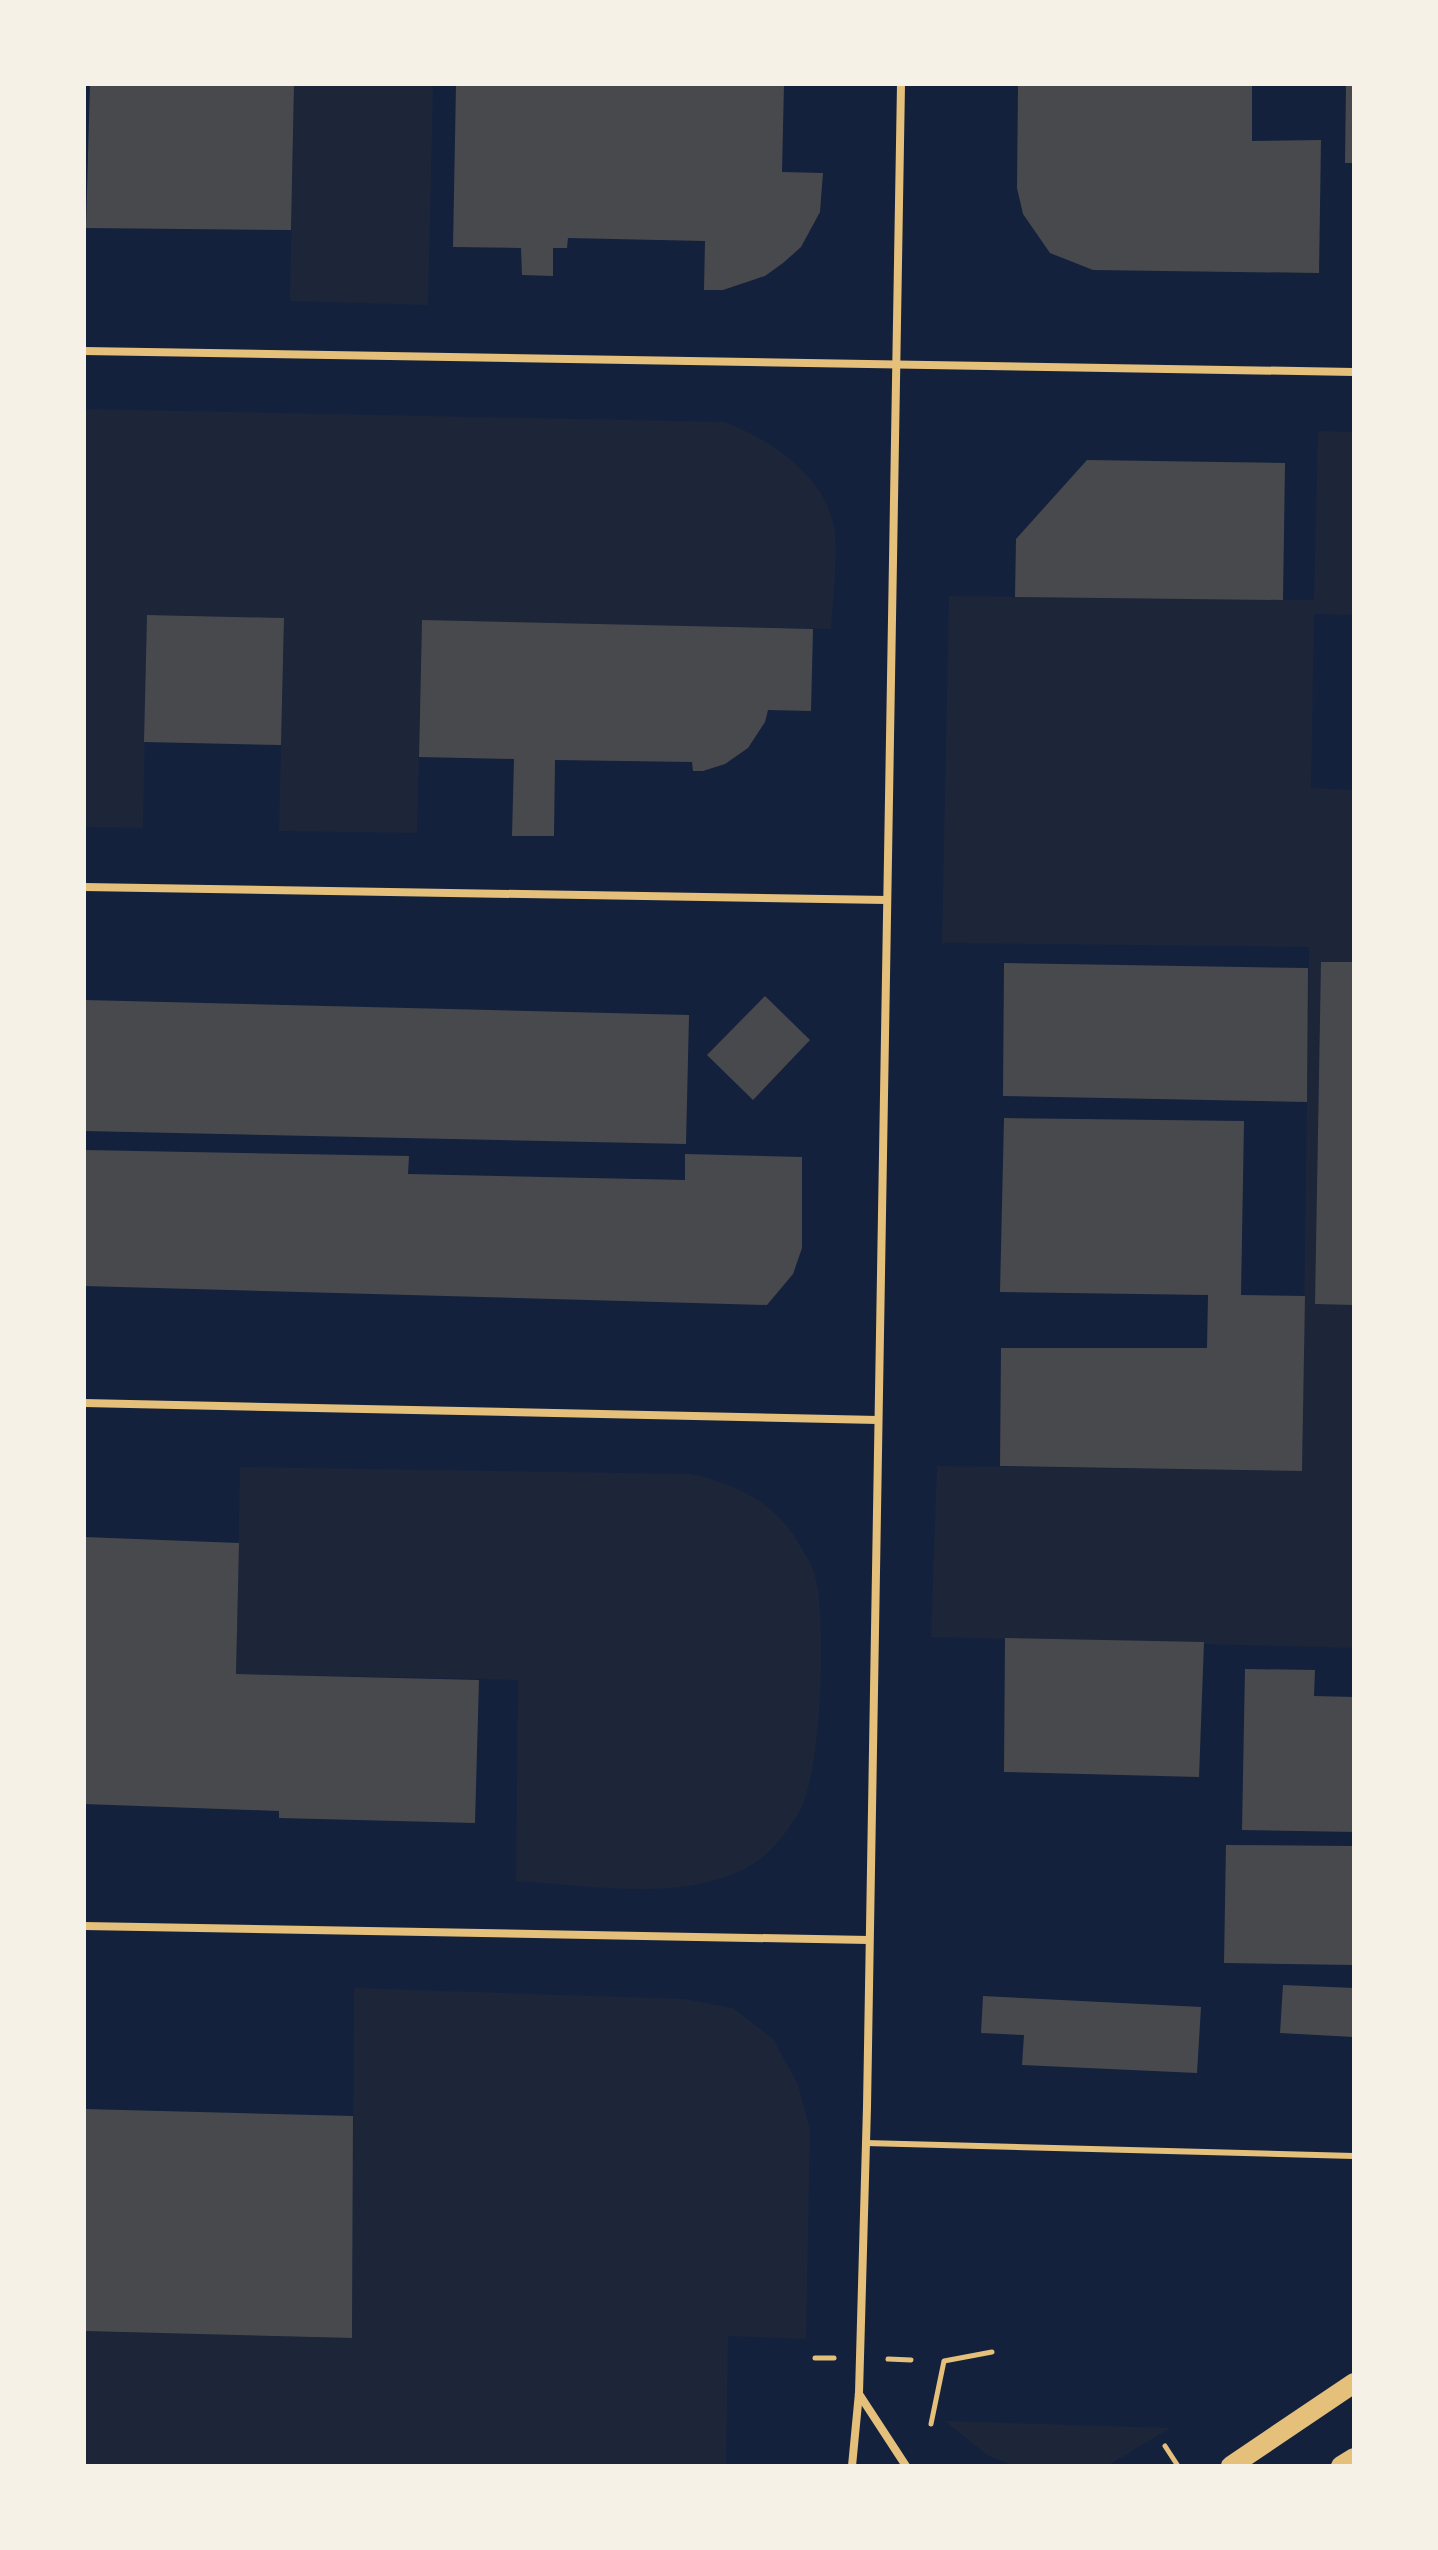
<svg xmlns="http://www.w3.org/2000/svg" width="1438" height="2550" font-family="Jost,sans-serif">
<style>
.green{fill:#1d2539}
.building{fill:#48494c}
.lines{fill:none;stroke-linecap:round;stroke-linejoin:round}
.path{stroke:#e5c07b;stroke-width:5}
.service{stroke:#e5c07b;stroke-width:6}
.minor{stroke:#e5c07b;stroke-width:8}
.primary{stroke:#e5c07b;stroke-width:20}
</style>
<rect width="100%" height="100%" fill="#14213d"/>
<g class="green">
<path d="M 294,84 L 433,84 L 428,305 L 290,301 Z"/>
<path d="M 84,409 L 724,422 C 771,439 831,479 835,536 C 837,566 833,598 831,629 L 422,621 L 417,833 L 279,831 L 284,618 L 147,615 L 143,828 L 84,827 Z"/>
<path d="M 1318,431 L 1354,432 L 1354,615 L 1314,614 L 1311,788 L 1354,790 L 1354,1648 L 931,1637 L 937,1466 L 1302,1471 L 1309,947 L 942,943 L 949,596 L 1314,600 Z"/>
<path d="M 240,1467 L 691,1474 C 738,1484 779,1505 802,1549 C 807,1557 813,1567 815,1576 C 827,1621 821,1762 803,1804 C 793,1825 773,1852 753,1864 C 688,1904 590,1885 516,1881 L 518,1680 L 236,1674 Z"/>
<path d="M 354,1988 L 684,1999 L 733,2008 L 773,2039 L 798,2084 L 810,2130 L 806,2339 L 728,2336 L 726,2466 L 84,2466 L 84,2331 L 352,2338 Z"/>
<path d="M 945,2421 L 1170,2428 L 1107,2466 L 1013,2466 L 987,2455 Z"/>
</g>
<g class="building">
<path d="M 90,84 L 294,84 L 291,230 L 86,228 Z"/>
<path d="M 456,84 L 784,84 L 782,172 L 823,173 L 820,212 L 801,247 L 783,263 L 765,276 L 723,290 L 704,290 L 705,241 L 568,238 L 567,248 L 553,248 L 553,276 L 522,275 L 521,248 L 453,247 Z"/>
<path d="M 1018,84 L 1252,84 L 1252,141 L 1321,140 L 1319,273 L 1093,270 L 1050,253 L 1023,214 L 1017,188 Z"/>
<path d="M 1346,84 L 1354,84 L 1354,163 L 1345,163 Z"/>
<path d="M 1087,460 L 1285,463 L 1283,600 L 1015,597 L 1016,539 Z"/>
<path d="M 147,615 L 284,618 L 281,745 L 144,742 Z"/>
<path d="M 422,620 L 813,629 L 811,711 L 768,710 L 765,722 L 748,748 L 725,764 L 703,771 L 693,771 L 692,762 L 555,760 L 554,836 L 512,836 L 514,759 L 419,757 Z"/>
<path d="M 1321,962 L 1354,962 L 1354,1305 L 1315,1304 Z"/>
<path d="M 1004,963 L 1308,968 L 1307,1102 L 1003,1096 Z"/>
<path d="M 765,996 L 810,1040 L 753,1100 L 707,1055 Z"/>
<path d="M 84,1000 L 689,1015 L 686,1144 L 84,1131 Z"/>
<path d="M 1004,1118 L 1244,1121 L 1241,1295 L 1305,1296 L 1302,1471 L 1000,1466 L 1001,1348 L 1207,1348 L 1208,1295 L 1000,1292 Z"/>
<path d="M 84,1150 L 409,1156 L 408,1174 L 685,1180 L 685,1154 L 802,1157 L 802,1248 L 793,1274 L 767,1305 L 84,1286 Z"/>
<path d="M 84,1537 L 239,1543 L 236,1674 L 479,1680 L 475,1823 L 279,1818 L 279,1811 L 84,1804 Z"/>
<path d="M 1005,1638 L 1204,1642 L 1199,1777 L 1004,1772 Z"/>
<path d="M 1245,1669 L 1315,1670 L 1314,1696 L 1354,1697 L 1354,1832 L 1242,1830 Z"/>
<path d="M 1226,1845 L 1354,1846 L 1354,1965 L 1224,1963 Z"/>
<path d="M 1283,1985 L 1354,1988 L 1354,2037 L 1280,2033 Z"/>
<path d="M 983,1996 L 1201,2007 L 1197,2073 L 1022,2065 L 1024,2035 L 981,2033 Z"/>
<path d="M 84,2109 L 353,2116 L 352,2338 L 84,2331 Z"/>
</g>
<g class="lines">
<g class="path">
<path d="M 815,2358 L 834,2358"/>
<path d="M 888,2359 L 911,2360"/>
<path d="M 931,2424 L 944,2361 L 992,2352"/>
<path d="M 1165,2446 L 1178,2466"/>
</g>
<path class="service" d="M 865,2143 L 1354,2156"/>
<g class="minor">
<path d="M 84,351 L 1354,372"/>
<path d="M 84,887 L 887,900"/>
<path d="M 84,1403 L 878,1420"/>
<path d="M 84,1926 L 869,1940"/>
<path d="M 859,2394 L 906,2466"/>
<path d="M 852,2466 L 859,2393 L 867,2107 L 901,84"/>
</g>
<g class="primary">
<path d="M 1231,2466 L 1354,2383"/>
<path d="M 1341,2466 L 1354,2458"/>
</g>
</g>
<rect width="1438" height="2550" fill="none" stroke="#f6f1e7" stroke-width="172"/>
</svg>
